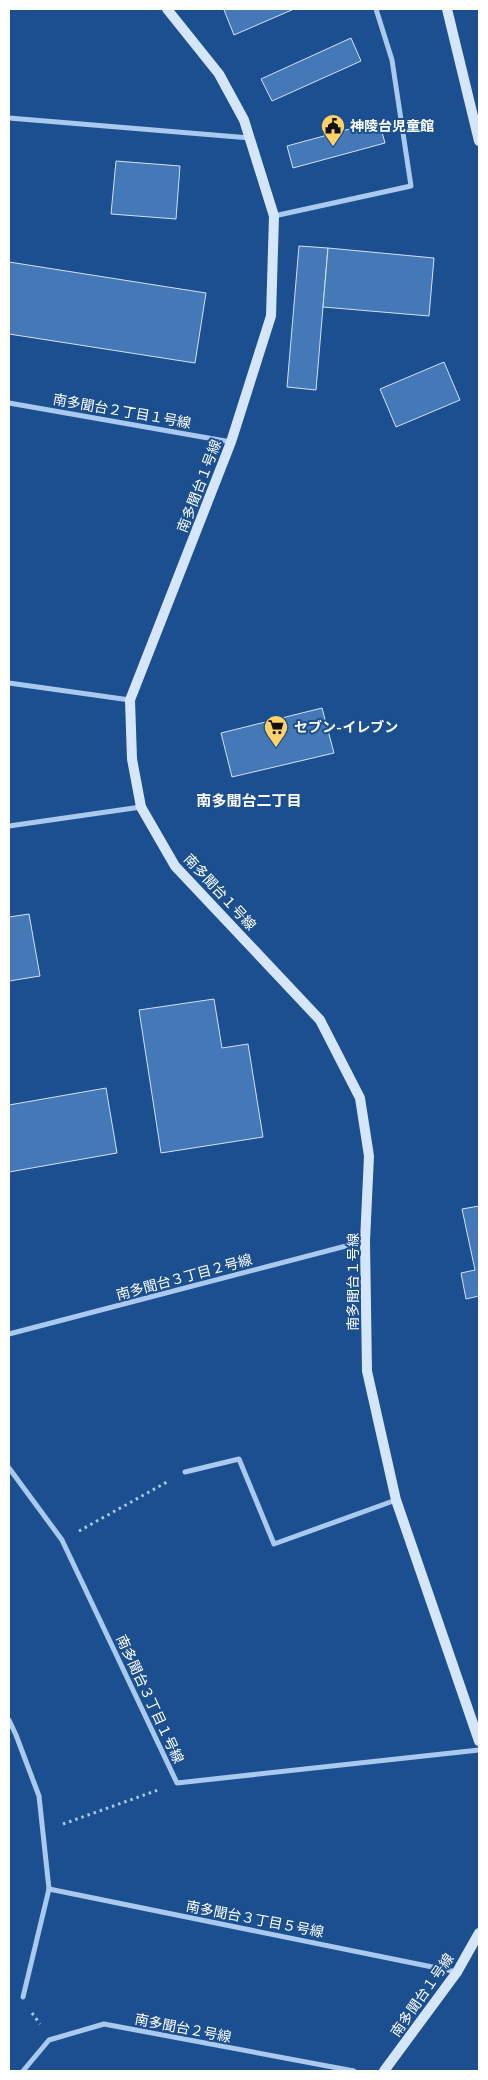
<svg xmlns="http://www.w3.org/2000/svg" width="488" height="2080" font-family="Mulish,'Noto Sans JP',sans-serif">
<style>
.building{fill:#4478b7;stroke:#cfe3fa}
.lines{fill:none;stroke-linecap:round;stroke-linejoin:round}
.path{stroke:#a9c9ee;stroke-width:3;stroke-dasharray:2.5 4;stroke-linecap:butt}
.street{stroke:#a9c9ee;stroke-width:5}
.secondary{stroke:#d6e6fa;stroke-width:10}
.labels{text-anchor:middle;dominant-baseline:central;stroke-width:4;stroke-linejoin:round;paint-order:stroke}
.poi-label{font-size:14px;font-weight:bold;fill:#fff;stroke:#1b4f8f;text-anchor:start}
.street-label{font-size:14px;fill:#fff;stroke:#1b4f8f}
.neighbourhood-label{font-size:15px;font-weight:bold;fill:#fff;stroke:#1b4f8f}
</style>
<rect width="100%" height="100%" fill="#1b4f8f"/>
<g class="building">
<path d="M 226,9 L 294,9 L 234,35 L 224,10 Z"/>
<path d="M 351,38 L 361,61 L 272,101 L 261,79 Z"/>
<path d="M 379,121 L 385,143 L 293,168 L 287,146 Z"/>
<path d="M 116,161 L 180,166 L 176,219 L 111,214 Z"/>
<path d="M 299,246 L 328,248 L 316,390 L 287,387 Z"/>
<path d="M 328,248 L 434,258 L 429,316 L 323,307 Z"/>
<path d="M 9,262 L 206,293 L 195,363 L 9,334 Z"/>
<path d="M 444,362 L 460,400 L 396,427 L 380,389 Z"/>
<path d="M 322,708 L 334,753 L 232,777 L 221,733 Z"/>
<path d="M 29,914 L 40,976 L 9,981 L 9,917 Z"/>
<path d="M 214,999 L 222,1048 L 248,1044 L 263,1137 L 161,1153 L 139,1010 Z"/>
<path d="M 106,1088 L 117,1153 L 9,1172 L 9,1105 Z"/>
<path d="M 479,1206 L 479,1296 L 466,1299 L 461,1273 L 475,1270 L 462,1209 Z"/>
</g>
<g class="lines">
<g class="path">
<path d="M 79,1531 L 167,1482"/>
<path d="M 63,1824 L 158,1790"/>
<path d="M 32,2013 L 40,2024"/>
</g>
<g class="street">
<path d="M 9,118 L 250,138"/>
<path d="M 274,216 L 411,186 L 392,60 L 376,9"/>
<path d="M 9,403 L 231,442"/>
<path d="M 9,683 L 130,700"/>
<path d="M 9,826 L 141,807"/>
<path d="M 9,1334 L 365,1241"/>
<path d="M 9,1468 L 62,1540 L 177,1783 L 479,1750"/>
<path d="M 185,1472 L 239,1459 L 274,1544 L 396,1500"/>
<path d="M 9,1720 L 16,1735 L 39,1796 L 49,1889 L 23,1997"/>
<path d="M 49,1889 L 457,1972"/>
<path d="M 23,2071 L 49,2040 L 104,2024 L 354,2071"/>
</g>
<g class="secondary">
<path d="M 167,9 L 219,74 L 244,120 L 274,216 L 271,316 L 231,442 L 130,700 L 132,759 L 141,807 L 175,866 L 320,1020 L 360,1098 L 369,1156 L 365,1241 L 367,1371 L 396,1500 L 479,1741"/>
<path d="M 447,9 L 479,141"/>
<path d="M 384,2071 L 457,1972 L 479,1933"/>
</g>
</g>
<defs>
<g id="civic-pin" transform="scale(1.25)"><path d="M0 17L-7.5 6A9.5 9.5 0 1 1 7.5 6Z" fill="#ffd166" stroke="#1b4f8f"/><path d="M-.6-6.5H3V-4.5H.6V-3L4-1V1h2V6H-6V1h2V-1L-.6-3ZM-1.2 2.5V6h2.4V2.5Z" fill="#111"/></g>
<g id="supermarket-pin" transform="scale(1.25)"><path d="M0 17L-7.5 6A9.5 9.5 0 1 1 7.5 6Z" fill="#ffd166" stroke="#1b4f8f"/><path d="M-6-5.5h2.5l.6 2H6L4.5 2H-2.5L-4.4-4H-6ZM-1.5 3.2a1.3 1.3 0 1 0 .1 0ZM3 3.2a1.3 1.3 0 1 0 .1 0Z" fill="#111"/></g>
</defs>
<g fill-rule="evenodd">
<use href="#civic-pin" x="333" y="126"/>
<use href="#supermarket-pin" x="276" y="727"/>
</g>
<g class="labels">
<g class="poi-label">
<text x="350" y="126">神陵台児童館</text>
<text x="294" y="727">セブン-イレブン</text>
</g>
<g class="street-label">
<text transform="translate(122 411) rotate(10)">南多聞台２丁目１号線</text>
<text transform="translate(199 486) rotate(-69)">南多聞台１号線</text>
<text transform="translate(220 892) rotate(47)">南多聞台１号線</text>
<text transform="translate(184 1277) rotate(-15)">南多聞台３丁目２号線</text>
<text transform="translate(353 1282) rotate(-90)">南多聞台１号線</text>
<text transform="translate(150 1699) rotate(65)">南多聞台３丁目１号線</text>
<text transform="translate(255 1919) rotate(11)">南多聞台３丁目５号線</text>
<text transform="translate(422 1995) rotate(-55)">南多聞台１号線</text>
<text transform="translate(183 2028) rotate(11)">南多聞台２号線</text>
</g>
<g class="neighbourhood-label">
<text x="249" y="800">南多聞台二丁目</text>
</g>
</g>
<rect width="488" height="2080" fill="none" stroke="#ffffff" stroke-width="20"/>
</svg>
